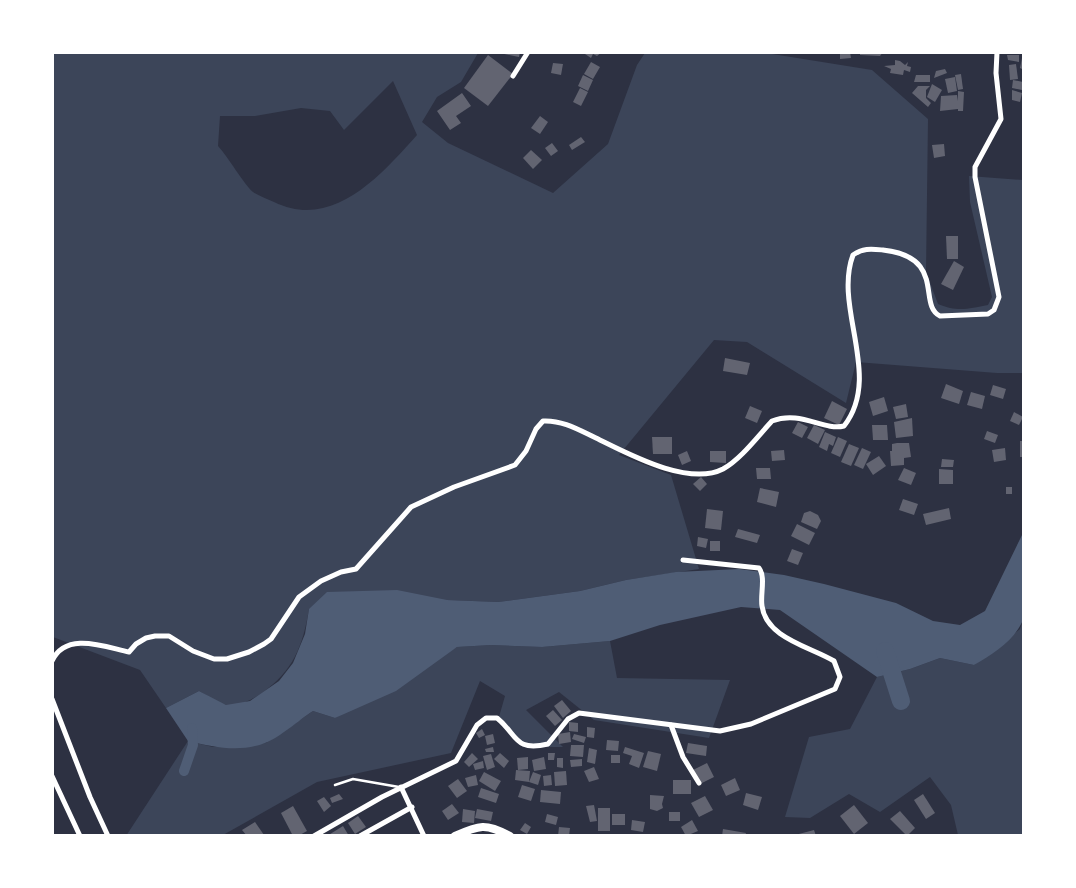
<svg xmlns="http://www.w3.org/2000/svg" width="1076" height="888" font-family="Manrope,sans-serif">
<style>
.green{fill:#3c4559;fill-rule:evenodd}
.water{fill:#4f5d75}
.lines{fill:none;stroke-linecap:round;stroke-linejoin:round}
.canal{stroke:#4f5d75;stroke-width:10}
.river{stroke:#4f5d75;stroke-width:18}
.building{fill:#626471}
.service{stroke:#fff;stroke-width:2.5}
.minor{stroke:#fff;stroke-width:5}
.secondary{stroke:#fff;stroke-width:8}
</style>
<rect width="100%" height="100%" fill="#2d3142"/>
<g class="green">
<path d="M 52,53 L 478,53 L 461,82 L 437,97 L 422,122 L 448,143 L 553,193 L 608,144 L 637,65 L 645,53 L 766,53 L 872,70 L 928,119 L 926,272 L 938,304 C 957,312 968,309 988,305 L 992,297 L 970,202 L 969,176 L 1023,180 L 1023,373 L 997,373 L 856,362 L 846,403 L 747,342 L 714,340 L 619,455 L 671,475 L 699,569 L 626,580 L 580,591 L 498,602 L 447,600 L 309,609 C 303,646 293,671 262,693 C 253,699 239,707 226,705 C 218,704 207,695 199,691 L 166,708 L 140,670 L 53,637 ZM 393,81 L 417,135 C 381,175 333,231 274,202 C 268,199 259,196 253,192 C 243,183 229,158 218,146 L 220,116 L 255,116 L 301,108 L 330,111 L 344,130 Z"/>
<path d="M 1023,620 L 1023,835 L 958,835 L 951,805 L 930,777 L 880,812 L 849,794 L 810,818 L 785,817 L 809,737 L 850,729 L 877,677 L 910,669 L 940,658 L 974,665 L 1020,629 Z"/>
<path d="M 610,641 L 617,678 L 730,680 L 709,738 L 594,720 L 559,692 L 526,710 L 563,747 L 523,747 L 499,717 L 505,696 L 480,681 L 451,753 L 317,782 L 223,835 L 126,836 L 188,741 L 213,747 L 266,743 L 313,711 L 335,718 L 457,647 L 491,645 L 542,647 Z"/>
</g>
<path class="water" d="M 1023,533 L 1023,620 C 1014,641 993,654 974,665 L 940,658 L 910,669 L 877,677 L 780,610 L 741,607 L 660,625 L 610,641 L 542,647 L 491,645 L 457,647 L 396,691 L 335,718 L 313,711 C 299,720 279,738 265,743 C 239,753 214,747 188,741 L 166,708 L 199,691 L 226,705 L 250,701 L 279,681 L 293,663 L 305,634 L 309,609 L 327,592 L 397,590 L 447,600 L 498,602 L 580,591 L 626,580 L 676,572 L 739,569 L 784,575 L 824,584 L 896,603 L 933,621 L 960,625 L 985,611 Z"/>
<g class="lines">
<path class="canal" d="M 184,771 L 193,745 L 192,728"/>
<path class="river" d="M 885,651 L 901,701"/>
</g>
<g class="building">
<path d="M 495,52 L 520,52 L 519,57 Z"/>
<path d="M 582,52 L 602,52 L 597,56 L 593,54 L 591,58 Z"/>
<path d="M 840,52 L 850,52 L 851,58 L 840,59 Z"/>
<path d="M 860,52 L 883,52 L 880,56 L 860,55 Z"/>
<path d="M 488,55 L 513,74 L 488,106 L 464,88 Z"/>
<path d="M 1007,55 L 1019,55 L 1019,62 L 1008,60 Z"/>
<path d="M 1022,58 L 1024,59 L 1022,69 L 1020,68 Z"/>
<path d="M 895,60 L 900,61 L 905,65 L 908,62 L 907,66 L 911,67 L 910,72 L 904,70 L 903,75 L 890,73 L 891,69 L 884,66 L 895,65 Z"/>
<path d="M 591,62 L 600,67 L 593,79 L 584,74 Z"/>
<path d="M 553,63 L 563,64 L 561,75 L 551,73 Z"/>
<path d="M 1016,64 L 1018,79 L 1010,80 L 1009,65 Z"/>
<path d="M 945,69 L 947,73 L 934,78 L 936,71 Z"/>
<path d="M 961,74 L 963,89 L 958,90 L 955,75 Z"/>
<path d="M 583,75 L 593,80 L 588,91 L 578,86 Z"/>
<path d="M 916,75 L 930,75 L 930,82 L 914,82 Z"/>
<path d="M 955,77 L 957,91 L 948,93 L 945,79 Z"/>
<path d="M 1013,80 L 1023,82 L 1022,90 L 1012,88 Z"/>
<path d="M 932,84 L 942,90 L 935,102 L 927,97 Z"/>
<path d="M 918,86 L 930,86 L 926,90 L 926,98 L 931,103 L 928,107 L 912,93 Z"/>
<path d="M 580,88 L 588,92 L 581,106 L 573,102 Z"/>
<path d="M 1012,90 L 1022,93 L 1020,102 L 1012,100 Z"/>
<path d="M 958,91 L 964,92 L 963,111 L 958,111 L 958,109 L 940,111 L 941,96 L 957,95 L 958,101 Z"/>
<path d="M 462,93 L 471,106 L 456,116 L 461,123 L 450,130 L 437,111 Z"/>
<path d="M 540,116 L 548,122 L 540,134 L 531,128 Z"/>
<path d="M 581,137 L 585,142 L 572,150 L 569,145 Z"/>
<path d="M 552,143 L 558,151 L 551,156 L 545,148 Z"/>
<path d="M 944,144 L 945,156 L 934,158 L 932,145 Z"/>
<path d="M 531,150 L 542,160 L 533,169 L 523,158 Z"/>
<path d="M 946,236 L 958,236 L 958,259 L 947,259 Z"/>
<path d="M 954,261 L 964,267 L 953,290 L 941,284 Z"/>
<path d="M 725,358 L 750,363 L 747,375 L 723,371 Z"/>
<path d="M 946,384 L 963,391 L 959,404 L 941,398 Z"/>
<path d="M 993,385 L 1006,389 L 1003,399 L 990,395 Z"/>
<path d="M 971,392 L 985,396 L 982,409 L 967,405 Z"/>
<path d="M 884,397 L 888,411 L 873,416 L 869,402 Z"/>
<path d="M 832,401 L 847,409 L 839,425 L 824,418 Z"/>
<path d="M 906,404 L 908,417 L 896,419 L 893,407 Z"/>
<path d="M 750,406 L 762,411 L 757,423 L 745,418 Z"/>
<path d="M 1014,412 L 1023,417 L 1019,425 L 1010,421 Z"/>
<path d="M 912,418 L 913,436 L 896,438 L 894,422 Z"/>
<path d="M 798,422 L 808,427 L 802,438 L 792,433 Z"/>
<path d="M 814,425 L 825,430 L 818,444 L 807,438 Z"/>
<path d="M 872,425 L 887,425 L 888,440 L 873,440 Z"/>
<path d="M 987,431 L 998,435 L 995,443 L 984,439 Z"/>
<path d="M 825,432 L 836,437 L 833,446 L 829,444 L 827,451 L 819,447 Z"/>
<path d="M 652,437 L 672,437 L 672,454 L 653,454 Z"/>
<path d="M 838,437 L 847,441 L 840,457 L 831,453 Z"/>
<rect x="1020" y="441" width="4" height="16"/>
<path d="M 897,443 L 909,443 L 911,457 L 904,458 L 904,465 L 891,466 L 890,451 L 892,451 L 892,444 Z"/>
<path d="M 849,444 L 859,448 L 851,466 L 841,462 Z"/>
<path d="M 862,448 L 871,452 L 863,469 L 854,465 Z"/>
<path d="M 1005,448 L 1006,460 L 994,462 L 992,450 Z"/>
<path d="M 784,450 L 785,460 L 772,461 L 771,451 Z"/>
<path d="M 687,451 L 691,461 L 682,465 L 678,455 Z"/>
<path d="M 710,451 L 726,451 L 726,463 L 710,462 Z"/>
<path d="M 879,456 L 886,466 L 873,475 L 866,464 Z"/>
<path d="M 942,459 L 954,460 L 953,467 L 941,467 Z"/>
<path d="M 756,468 L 770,468 L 771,479 L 757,479 Z"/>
<path d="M 904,468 L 916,473 L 911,485 L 898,480 Z"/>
<path d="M 939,469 L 953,470 L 953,484 L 939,484 Z"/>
<path d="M 701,477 L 707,484 L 700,491 L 693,484 Z"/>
<rect x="1006" y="487" width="6" height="7"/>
<path d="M 760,488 L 779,492 L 776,507 L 757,502 Z"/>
<path d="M 903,499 L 918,504 L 914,515 L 899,510 Z"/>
<path d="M 949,508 L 951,519 L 926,525 L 923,514 Z"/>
<path d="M 707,509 L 723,511 L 721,530 L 705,528 Z"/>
<path d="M 810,511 L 818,515 L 821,521 L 817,529 L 801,522 L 804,513 Z"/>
<path d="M 797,524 L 815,533 L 809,545 L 791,536 Z"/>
<path d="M 738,529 L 760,535 L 757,543 L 735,537 Z"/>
<path d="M 698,537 L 708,539 L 706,548 L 697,546 Z"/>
<rect x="710" y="541" width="10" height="10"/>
<path d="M 792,549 L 803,553 L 798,565 L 787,561 Z"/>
<path d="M 562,700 L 571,711 L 563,718 L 554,706 Z"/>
<path d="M 553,710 L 562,720 L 555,726 L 546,716 Z"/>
<path d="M 569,722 L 578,723 L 578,732 L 569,731 Z"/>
<path d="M 587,727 L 595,728 L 594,738 L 587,737 Z"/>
<path d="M 482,729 L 485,735 L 479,738 L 476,733 Z"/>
<path d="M 570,732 L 571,742 L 559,744 L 558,734 Z"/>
<path d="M 493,734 L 495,743 L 487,745 L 485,736 Z"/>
<path d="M 574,734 L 586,737 L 584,743 L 572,739 Z"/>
<path d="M 607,740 L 619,741 L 618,751 L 606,750 Z"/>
<path d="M 688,743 L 707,746 L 706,756 L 686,753 Z"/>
<path d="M 571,745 L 584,745 L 583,757 L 570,756 Z"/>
<path d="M 493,747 L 494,752 L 486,752 L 485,749 Z"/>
<path d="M 625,747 L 644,753 L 639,768 L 629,764 L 632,756 L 623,753 Z"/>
<path d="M 589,748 L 597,750 L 595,764 L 587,762 Z"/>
<path d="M 648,751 L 661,754 L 657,771 L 643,767 Z"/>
<path d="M 472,753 L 478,759 L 469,767 L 464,762 Z"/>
<path d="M 500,753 L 509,761 L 504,768 L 494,759 Z"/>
<path d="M 548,753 L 555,753 L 554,760 L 548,760 Z"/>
<path d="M 491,754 L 495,767 L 487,770 L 483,756 Z"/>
<rect x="611" y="755" width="9" height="8"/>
<path d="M 528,757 L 528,769 L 518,770 L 517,758 Z"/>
<path d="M 544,757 L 546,769 L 534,771 L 532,760 Z"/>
<path d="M 557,758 L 563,758 L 563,768 L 557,767 Z"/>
<path d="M 582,759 L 582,766 L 571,767 L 570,760 Z"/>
<path d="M 483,761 L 484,768 L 475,770 L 473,764 Z"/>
<path d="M 707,763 L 714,777 L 700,784 L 693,770 Z"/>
<path d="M 594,767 L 599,779 L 589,782 L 584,771 Z"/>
<path d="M 516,770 L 530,771 L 529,782 L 515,780 Z"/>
<path d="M 566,771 L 567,785 L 555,786 L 554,772 Z"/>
<path d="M 484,772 L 501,781 L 495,791 L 479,781 Z"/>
<path d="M 533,772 L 541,775 L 538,785 L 529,782 Z"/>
<path d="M 476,775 L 478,785 L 468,787 L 465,778 Z"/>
<path d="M 551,775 L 552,785 L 544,786 L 543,776 Z"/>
<path d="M 735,778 L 740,790 L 726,796 L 721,785 Z"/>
<path d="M 458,779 L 467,791 L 457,798 L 448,786 Z"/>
<rect x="673" y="780" width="18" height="14"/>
<path d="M 522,785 L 535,789 L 531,801 L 518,797 Z"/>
<path d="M 481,788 L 499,794 L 496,803 L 478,797 Z"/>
<path d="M 541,790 L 561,792 L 560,804 L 540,802 Z"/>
<path d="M 746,793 L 762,797 L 758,810 L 743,805 Z"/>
<path d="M 339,794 L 343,799 L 332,803 L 330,798 Z"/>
<path d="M 923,794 L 935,813 L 926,819 L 914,800 Z"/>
<path d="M 650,795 L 664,796 L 662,804 L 663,808 L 657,811 L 650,809 Z"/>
<path d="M 705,796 L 713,810 L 699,817 L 691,803 Z"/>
<path d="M 324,797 L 331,806 L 324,812 L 317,801 Z"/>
<path d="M 452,804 L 459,813 L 448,820 L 442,811 Z"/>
<path d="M 594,805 L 597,821 L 590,822 L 586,806 Z"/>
<path d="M 854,805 L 868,823 L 854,834 L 840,816 Z"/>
<path d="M 293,806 L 307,831 L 298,836 L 293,836 L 281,813 Z"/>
<rect x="598" y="808" width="12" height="23"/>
<path d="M 463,809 L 475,811 L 474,823 L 462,822 Z"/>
<path d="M 477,809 L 493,812 L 491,821 L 475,818 Z"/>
<path d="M 900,811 L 915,828 L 907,836 L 890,819 Z"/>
<rect x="669" y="812" width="11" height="9"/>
<path d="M 547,814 L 558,817 L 556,825 L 545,822 Z"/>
<rect x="612" y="814" width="13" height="11"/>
<path d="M 358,816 L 366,827 L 355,834 L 348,823 Z"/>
<path d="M 632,820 L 645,822 L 643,832 L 631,830 Z"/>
<path d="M 692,820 L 698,831 L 686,836 L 681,827 Z"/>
<path d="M 255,822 L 264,835 L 247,836 L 242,830 Z"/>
<path d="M 525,823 L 531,827 L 527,834 L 520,830 Z"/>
<path d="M 343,826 L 349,836 L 327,836 Z"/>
<path d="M 559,827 L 570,828 L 569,836 L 558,836 Z"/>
<path d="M 723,829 L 746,833 L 745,836 L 722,836 Z"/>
<path d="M 814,830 L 816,836 L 795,836 L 795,835 Z"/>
</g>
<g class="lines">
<path class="service" d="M 335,785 L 353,779 L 399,787"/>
<g class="minor">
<path d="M 513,76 L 528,52"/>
<path d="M 52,661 C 66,631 105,647 129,652 L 136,644 L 146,638 L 155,636 L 169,636 L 193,651 L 214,659 L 227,659 L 249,652 L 264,644 L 271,639 L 299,597 L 321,581 L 341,572 L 356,569 L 411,507 L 454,487 L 515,465 L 526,451 L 536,429 L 543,421 C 563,420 579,430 596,438 C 627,453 688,487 723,469 C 741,459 758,436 772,421 C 801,410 823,431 844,426 C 883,376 833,308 853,255 C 863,248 871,249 883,250 C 947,257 917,305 940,316 L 988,314 L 994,310 L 999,297 L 975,177 L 975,167 L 1001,119 L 996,73 L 997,52"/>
<path d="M 52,699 L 90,797 L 108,836"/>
<path d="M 671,725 L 683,757 L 699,783"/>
<path d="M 52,776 L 80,836"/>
<path d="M 401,787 L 424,836"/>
<path d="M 314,836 L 382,797 L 456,761 L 477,725 L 486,718 L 497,718 C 518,735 514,752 548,744 L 568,719 L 579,713 L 720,731 L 751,724 L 835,689 L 840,677 L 834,661 C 811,647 766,638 762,606 C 760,595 766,577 759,568 L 683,560"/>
<path d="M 360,836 L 412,807"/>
</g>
<path class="secondary" d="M 455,836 C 479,825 486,823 510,836"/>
</g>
<rect width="1076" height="888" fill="none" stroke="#ffffff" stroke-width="108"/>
</svg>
